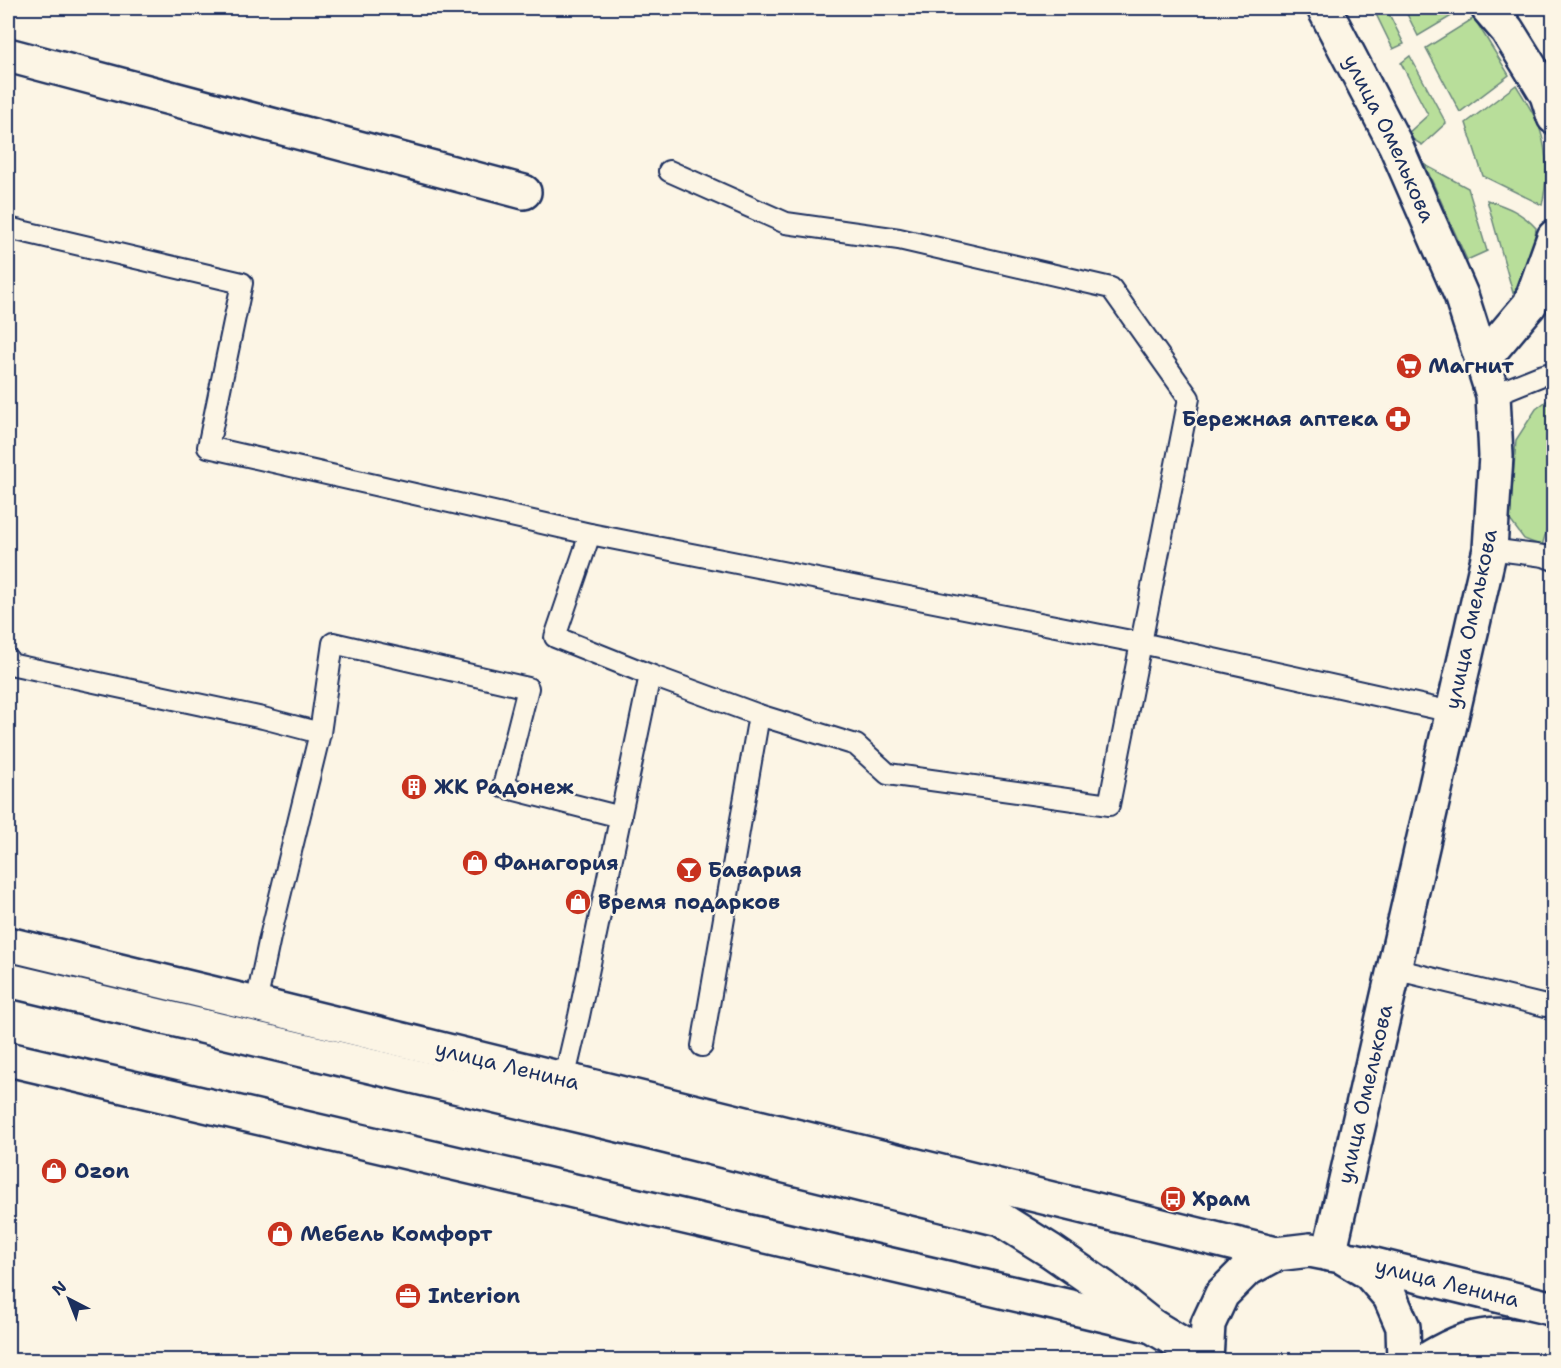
<svg xmlns="http://www.w3.org/2000/svg" width="1561" height="1368" font-family="'Shantell Sans',sans-serif">
<style>
.green{fill:#b8de9a;stroke:#6a867c;stroke-width:1.5}
.lines{fill:none;stroke-linecap:round;stroke-linejoin:round}
.service-casing{stroke:#1b2f5e;stroke-width:24}
.minor-casing{stroke:#1b2f5e;stroke-width:38}
.tertiary-casing{stroke:#1b2f5e;stroke-width:38}
.service{stroke:#fcf5e5;stroke-width:20}
.minor{stroke:#fcf5e5;stroke-width:33}
.tertiary{stroke:#fcf5e5;stroke-width:33}
.labels{text-anchor:middle;dominant-baseline:central;stroke-width:5;stroke-linejoin:round;paint-order:stroke}
.street-label{font-size:21px;fill:#1b2f5e;stroke:#fcf5e5}
.poi-label{font-size:21px;font-weight:bold;fill:#1b2f5e;stroke:#fcf5e5;text-anchor:start}
</style>
<rect width="100%" height="100%" fill="#fcf5e5"/>
<filter id="ink" filterUnits="userSpaceOnUse"><feTurbulence type="fractalNoise" baseFrequency=".0167" numOctaves="2"/><feDisplacementMap in="SourceGraphic" scale="12" xChannelSelector="R" yChannelSelector="G"/><feConvolveMatrix kernelMatrix="1 2 1 2 8 2 1 2 1" color-interpolation-filters="sRGB"/></filter>
<g filter="url(#ink)">
<g class="green">
<path d="M 1373,8 L 1386,8 L 1404,44 L 1393,49 Z"/>
<path d="M 1404,8 L 1465,8 L 1418,36 Z"/>
<path d="M 1474,18 L 1509,75 L 1460,112 L 1426,48 Z"/>
<path d="M 1410,56 L 1446,123 L 1422,145 L 1406,135 L 1428,115 L 1401,63 Z"/>
<path d="M 1516,85 C 1524,98 1533,112 1539,126 C 1548,152 1548,179 1542,205 L 1483,176 L 1466,123 Z"/>
<path d="M 1425,165 L 1468,188 L 1487,251 L 1467,260 Z"/>
<path d="M 1487,200 C 1508,207 1521,212 1536,228 C 1533,254 1532,272 1513,293 Z"/>
<path d="M 1553,396 L 1553,508 L 1542,546 L 1524,539 L 1510,520 L 1516,440 L 1536,409 Z"/>
</g>
<g class="lines">
<g class="service-casing">
<g id="service">
<path d="M 8,228 L 242,283 L 208,447 L 590,534 L 1141,643 L 1189,398 L 1111,288 L 899,239 L 786,223 L 669,171"/>
<path d="M 1493,395 L 1540,376 L 1554,372"/>
<path d="M 590,534 L 555,637 L 650,675"/>
<path d="M 1490,549 L 1544,556 L 1554,560"/>
<path d="M 8,659 L 10,664 L 263,718 L 320,733"/>
<path d="M 759,715 L 856,745 L 888,774 L 1109,805 L 1141,643 L 1452,712"/>
<path d="M 1394,969 L 1554,1008"/>
<path d="M 256,1004 L 270,937 L 320,733 L 333,643 L 528,688 L 503,787 L 621,817"/>
<path d="M 564,1080 L 579,1016 L 650,675 L 759,715 L 702,1046"/>
</g>
</g>
<g class="minor-casing">
<g id="minor">
<path d="M 8,55 L 524,192"/>
<path d="M 8,1059 L 1152,1326"/>
</g>
</g>
<g class="tertiary-casing">
<g id="tertiary">
<path id="s1" d="M 1324,8 L 1395,144 L 1461,295 L 1493,395 L 1496,456 L 1490,549 L 1329,1254"/>
<path d="M 1488,8 L 1507,30 L 1530,67 L 1547,95 L 1554,117"/>
<path d="M 1482,361 L 1530,304 L 1554,237"/>
<path id="s2" d="M 8,944 L 256,1004 L 1276,1254"/>
<path d="M 8,980 L 636,1129 L 1000,1219 L 1051,1251 L 1103,1287 L 1152,1326 L 1205,1358 L 1203,1360"/>
<path id="s3" d="M 1354,1260 L 1554,1309"/>
<path d="M 1206,1360 L 1208,1324 L 1222,1294 L 1246,1270 L 1276,1254 L 1310,1250 L 1341,1256 L 1369,1273 L 1390,1297 L 1403,1327 L 1404,1360"/>
<path d="M 1426,1360 C 1454,1343 1478,1332 1512,1336 C 1525,1337 1540,1343 1554,1346"/>
</g>
</g>
<use href="#service" class="service"/>
<use href="#minor" class="minor"/>
<use href="#tertiary" class="tertiary"/>
</g>
</g>
<defs>
<g id="supermarket-disc" transform="scale(1.35)"><circle r="9.5" fill="#c8321e" stroke="#fcf5e5"/><path d="M-6-5.5h2.5l.6 2H6L4.5 2H-2.5L-4.4-4H-6ZM-1.5 3.2a1.3 1.3 0 1 0 .1 0ZM3 3.2a1.3 1.3 0 1 0 .1 0Z" fill="#fff"/></g>
<g id="pharmacy-disc" transform="scale(1.35)"><circle r="9.5" fill="#c8321e" stroke="#fcf5e5"/><path d="M-2-6h4v4h4v4h-4v4h-4v-4h-4v-4h4Z" fill="#fff"/></g>
<g id="building-disc" transform="scale(1.35)"><circle r="9.5" fill="#c8321e" stroke="#fcf5e5"/><path d="M-4-6H4V6H1V3H-1V6H-4ZM-2.5-4.3h1.7v1.8h-1.7ZM.8-4.3h1.7v1.8H.8ZM-2.5-1h1.7V.8h-1.7ZM.8-1h1.7V.8H.8Z" fill="#fff"/></g>
<g id="shop-disc" transform="scale(1.35)"><circle r="9.5" fill="#c8321e" stroke="#fcf5e5"/><path d="M-5-2.5h2.3a2.7 3.5 0 0 1 5.4 0H5L5.5 6h-11ZM-1.5-2.5h3a1.5 2.3 0 0 0-3 0Z" fill="#fff"/></g>
<g id="bar-disc" transform="scale(1.35)"><circle r="9.5" fill="#c8321e" stroke="#fcf5e5"/><path d="M-6-5H6L.8 .8V4.5H3.5V6h-7V4.5H-.8V.8Z" fill="#fff"/></g>
<g id="bus-disc" transform="scale(1.35)"><circle r="9.5" fill="#c8321e" stroke="#fcf5e5"/><path d="M-5-6H5V4H4V6H2V4H-2V6H-4V4H-5ZM-3.5-4V0h7V-4ZM-3.5 1.2v1.5H-2V1.2ZM2 1.2v1.5H3.5V1.2Z" fill="#fff"/></g>
<g id="office-disc" transform="scale(1.35)"><circle r="9.5" fill="#c8321e" stroke="#fcf5e5"/><path d="M-6-3h4V-5.5h4V-3h4V5H-6ZM-1-4.5V-3h2v-1.5ZM-6 0V1H6V0Z" fill="#fff"/></g>
</defs>
<g fill-rule="evenodd">
<use href="#supermarket-disc" x="1409" y="366"/>
<use href="#pharmacy-disc" x="1398" y="419"/>
<use href="#building-disc" x="414" y="787"/>
<use href="#shop-disc" x="475" y="863"/>
<use href="#bar-disc" x="689" y="870"/>
<use href="#shop-disc" x="578" y="902"/>
<use href="#shop-disc" x="54" y="1171"/>
<use href="#bus-disc" x="1173" y="1199"/>
<use href="#shop-disc" x="280" y="1234"/>
<use href="#office-disc" x="408" y="1296"/>
</g>
<g class="labels">
<g class="street-label">
<text stroke="none"><textPath href="#s1" startOffset="146">улица Омелькова</textPath></text>
<text transform="translate(1471 619) rotate(-78)">улица Омелькова</text>
<text stroke="none"><textPath href="#s2" startOffset="514">улица Ленина</textPath></text>
<text transform="translate(1365 1094) rotate(-77)">улица Омелькова</text>
<text stroke="none"><textPath href="#s3" startOffset="96">улица Ленина</textPath></text>
</g>
<g class="poi-label">
<text x="1428" y="366">Магнит</text>
<text x="1378" y="419" text-anchor="end">Бережная аптека</text>
<text x="434" y="787">ЖК Радонеж</text>
<text x="494" y="863">Фанагория</text>
<text x="708" y="870">Бавария</text>
<text x="598" y="902">Время подарков</text>
<text x="74" y="1171">Ozon</text>
<text x="1192" y="1199">Храм</text>
<text x="300" y="1234">Мебель Комфорт</text>
<text x="428" y="1296">Interion</text>
</g>
</g>
<rect width="1561" height="1368" fill="none" stroke="#fcf5e5" stroke-width="30"/>
<rect x="15" y="15" width="1531" height="1338" fill="none" stroke="#1b2f5e" stroke-width="2" filter="url(#ink)"/>
<g transform="translate(69 1299) rotate(318)" stroke="#fcf5e5" stroke-width="4.5" paint-order="stroke">
<path d="M0-4.5L10 22L0 15L-10 22Z" fill="#1b2f5e"/>
<text y="-9" font-size="16" font-weight="bold" text-anchor="middle" fill="#1b2f5e">N</text>
</g>
</svg>
